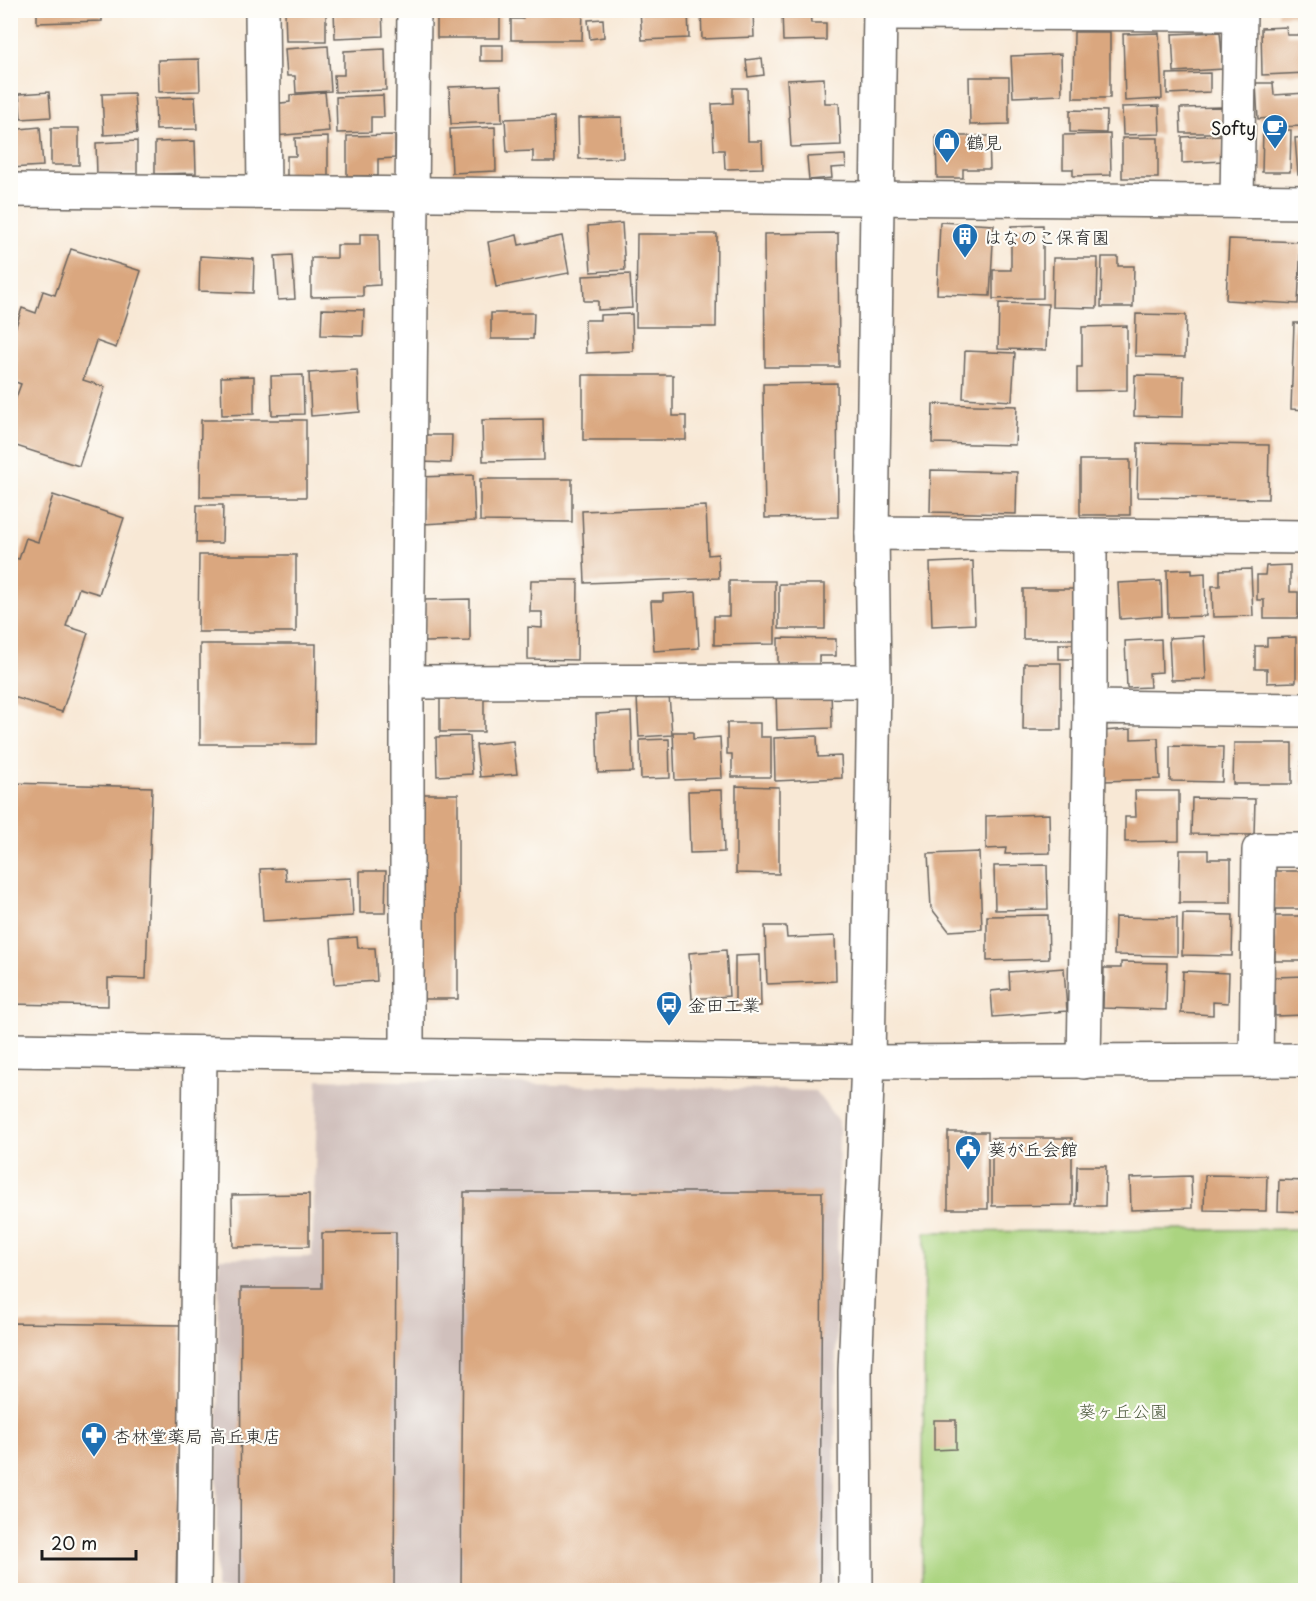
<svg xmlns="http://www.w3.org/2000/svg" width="1316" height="1601" font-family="'Playpen Sans','Klee One',sans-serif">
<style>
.industrial{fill:#d0c0bc}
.green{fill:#abd480;stroke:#64784e;stroke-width:1.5}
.building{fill:#daa77f}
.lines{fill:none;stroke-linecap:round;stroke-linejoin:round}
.minor-casing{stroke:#69635d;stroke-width:36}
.minor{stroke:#fff;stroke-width:33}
.labels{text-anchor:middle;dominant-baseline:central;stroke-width:4.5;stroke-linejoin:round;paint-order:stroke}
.poi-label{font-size:18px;fill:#1c1c1c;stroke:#fdfcf7;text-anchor:start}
.park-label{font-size:18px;fill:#4e5c3f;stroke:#fdfcf7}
</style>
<rect width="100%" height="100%" fill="#fdfcf7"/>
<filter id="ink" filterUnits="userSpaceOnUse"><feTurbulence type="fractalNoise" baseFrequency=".0167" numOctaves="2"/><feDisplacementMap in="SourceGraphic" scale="12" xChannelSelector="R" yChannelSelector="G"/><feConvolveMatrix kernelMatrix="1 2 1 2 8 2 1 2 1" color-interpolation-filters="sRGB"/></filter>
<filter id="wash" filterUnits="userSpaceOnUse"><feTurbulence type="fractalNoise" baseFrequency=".008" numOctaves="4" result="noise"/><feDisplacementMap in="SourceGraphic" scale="24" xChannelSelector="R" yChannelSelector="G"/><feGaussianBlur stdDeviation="1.35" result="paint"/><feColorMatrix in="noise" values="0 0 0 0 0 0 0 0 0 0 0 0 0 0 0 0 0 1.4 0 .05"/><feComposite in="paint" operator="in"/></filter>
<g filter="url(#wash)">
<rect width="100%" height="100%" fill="#f8e8d5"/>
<path class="industrial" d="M 318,1079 L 815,1091 L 839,1122 L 833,1590 L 216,1590 L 219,1258 L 312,1257 Z"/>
<path class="green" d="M 1305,1229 L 1305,1590 L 922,1590 L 925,1232 Z"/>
<g id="blocks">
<g class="building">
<path d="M 37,10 L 102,10 L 102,21 L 37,23 Z"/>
<rect x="108" y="10" width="68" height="3"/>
<path d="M 285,10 L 326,11 L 326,41 L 286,41 Z"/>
<path d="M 334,10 L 382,10 L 383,36 L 335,38 Z"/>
<rect x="437" y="10" width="63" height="28"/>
<path d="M 523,10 L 583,10 L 582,40 L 511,40 L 511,19 L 523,19 Z"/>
<path d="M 640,10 L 688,10 L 689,38 L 642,40 Z"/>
<path d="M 701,10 L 753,10 L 754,37 L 702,39 Z"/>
<path d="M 782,10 L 810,10 L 811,23 L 826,23 L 826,40 L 783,41 Z"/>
<path d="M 1278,10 L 1306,10 L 1306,15 L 1278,16 Z"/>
<path d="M 603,19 L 604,37 L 590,39 L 588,20 Z"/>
<path d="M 1286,27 L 1287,35 L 1306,35 L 1306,73 L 1262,75 L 1261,28 Z"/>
<path d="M 1074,32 L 1110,32 L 1110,98 L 1073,98 Z"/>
<path d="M 1220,32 L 1223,69 L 1174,72 L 1172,34 Z"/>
<path d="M 1159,33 L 1162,99 L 1125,101 L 1123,34 Z"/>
<rect x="480" y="45" width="23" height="16"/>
<path d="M 328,46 L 331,91 L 296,93 L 295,76 L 287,76 L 285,49 Z"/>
<path d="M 385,49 L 386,90 L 335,92 L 334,75 L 344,75 L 344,51 Z"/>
<path d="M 1061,54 L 1062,95 L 1013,97 L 1011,56 Z"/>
<path d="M 762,58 L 764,75 L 748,77 L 746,60 Z"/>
<path d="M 199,59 L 200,91 L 159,92 L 158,60 Z"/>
<path d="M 1210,73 L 1210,92 L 1167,94 L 1167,74 Z"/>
<path d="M 969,77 L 1009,77 L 1009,124 L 970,125 Z"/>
<path d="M 824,78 L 825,103 L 839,103 L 841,145 L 791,147 L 787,80 Z"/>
<path d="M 1256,83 L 1273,83 L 1274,95 L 1306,93 L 1306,126 L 1271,127 L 1271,118 L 1258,119 Z"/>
<path d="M 501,85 L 502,122 L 451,124 L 449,87 Z"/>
<path d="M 733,88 L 747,88 L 748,141 L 762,141 L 763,168 L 725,169 L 724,150 L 714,150 L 712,104 L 733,103 Z"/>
<path d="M 49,92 L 51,117 L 21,119 L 19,94 Z"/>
<path d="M 325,92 L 329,131 L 275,136 L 272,104 L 290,102 L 290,95 Z"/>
<path d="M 134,93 L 137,133 L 104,135 L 102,94 Z"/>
<path d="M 383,95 L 384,117 L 371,117 L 371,132 L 337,133 L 336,97 Z"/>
<path d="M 195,97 L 197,129 L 156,130 L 155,98 Z"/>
<path d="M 1159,106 L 1160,134 L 1123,135 L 1122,107 Z"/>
<path d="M 1222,107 L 1222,133 L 1181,133 L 1180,108 Z"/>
<path d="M 1070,110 L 1107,111 L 1106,133 L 1070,132 Z"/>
<path d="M 554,117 L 555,162 L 533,162 L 533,151 L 507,152 L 505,119 Z"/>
<path d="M 622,117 L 623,158 L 579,159 L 578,118 Z"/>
<path d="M 40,127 L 43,166 L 10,168 L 10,130 Z"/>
<path d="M 495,127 L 496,171 L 452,173 L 450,129 Z"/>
<rect x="51" y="128" width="28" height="37"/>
<path d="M 1263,130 L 1291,130 L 1290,172 L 1262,172 Z"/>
<path d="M 1110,134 L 1111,175 L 1073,176 L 1073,169 L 1063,169 L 1063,135 Z"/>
<path d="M 395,135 L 395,158 L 378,159 L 378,176 L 347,176 L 347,136 Z"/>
<path d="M 1223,135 L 1224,161 L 1182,163 L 1182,137 Z"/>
<path d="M 936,136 L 989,136 L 990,169 L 963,169 L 963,178 L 937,178 Z"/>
<path d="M 328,137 L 328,177 L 287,178 L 287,156 L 296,156 L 295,138 Z"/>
<path d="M 1306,137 L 1306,174 L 1298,175 L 1295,138 Z"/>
<rect x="1122" y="138" width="36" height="40"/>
<path d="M 137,141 L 137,174 L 97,175 L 96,143 Z"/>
<path d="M 195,141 L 196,173 L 155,174 L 155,142 Z"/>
<path d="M 845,155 L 846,167 L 831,168 L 832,178 L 809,180 L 807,157 Z"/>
<path d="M 940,222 L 994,225 L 990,296 L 937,294 Z"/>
<path d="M 622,223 L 625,270 L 591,272 L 588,226 Z"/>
<path d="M 1043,225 L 1043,298 L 993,299 L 993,270 L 1011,270 L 1011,226 Z"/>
<path d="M 838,233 L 839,367 L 765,367 L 764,234 Z"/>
<path d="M 360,234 L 379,234 L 380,285 L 363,286 L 363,296 L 311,297 L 311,258 L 337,258 L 337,245 L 360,245 Z"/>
<path d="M 637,234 L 717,234 L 716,327 L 636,327 Z"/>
<path d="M 517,235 L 519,245 L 562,236 L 569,273 L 496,287 L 488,242 Z"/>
<path d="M 1229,239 L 1301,242 L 1298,304 L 1226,300 Z"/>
<path d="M 71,249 L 141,271 L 116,348 L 96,341 L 83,380 L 105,387 L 79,466 L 10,444 L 10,414 L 21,384 L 10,380 L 17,358 L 10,355 L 10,344 L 22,308 L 36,313 L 43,291 L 55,295 Z"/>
<path d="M 292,255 L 295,299 L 278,300 L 275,256 Z"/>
<path d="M 200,256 L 254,259 L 253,293 L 199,291 Z"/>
<path d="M 1102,257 L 1118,257 L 1118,266 L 1134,266 L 1133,307 L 1101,307 Z"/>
<path d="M 1053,258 L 1098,258 L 1097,308 L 1052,307 Z"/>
<path d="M 630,274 L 632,308 L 598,310 L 598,301 L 584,301 L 583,276 Z"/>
<path d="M 999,303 L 1048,304 L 1046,350 L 998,349 Z"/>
<path d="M 322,309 L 364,310 L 363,336 L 321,335 Z"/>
<path d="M 491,313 L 534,313 L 533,339 L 491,339 Z"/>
<path d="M 632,314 L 633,351 L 586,353 L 585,320 L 600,320 L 600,315 Z"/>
<path d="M 1136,314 L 1186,315 L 1185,357 L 1135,356 Z"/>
<path d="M 1294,323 L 1306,323 L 1306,410 L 1291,409 Z"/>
<path d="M 1127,326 L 1127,390 L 1077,391 L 1077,367 L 1082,367 L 1082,327 Z"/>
<path d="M 965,351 L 1015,353 L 1012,401 L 963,398 Z"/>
<path d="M 357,370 L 360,412 L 311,416 L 309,373 Z"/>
<path d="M 303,375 L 304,414 L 272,415 L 271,376 Z"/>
<path d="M 583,375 L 673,375 L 673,416 L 686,416 L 686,440 L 583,440 Z"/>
<path d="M 1135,375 L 1184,376 L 1183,417 L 1134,416 Z"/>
<path d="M 254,376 L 254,414 L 222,415 L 221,377 Z"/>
<path d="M 837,383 L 838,517 L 765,518 L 763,384 Z"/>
<path d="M 933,404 L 1017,406 L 1015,445 L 932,443 Z"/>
<path d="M 543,419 L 544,460 L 483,461 L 482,420 Z"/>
<path d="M 201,420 L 306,420 L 306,497 L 200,497 Z"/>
<path d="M 421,435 L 452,435 L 451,463 L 421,462 Z"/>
<path d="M 1138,443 L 1269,445 L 1268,499 L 1137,497 Z"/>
<rect x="1080" y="460" width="50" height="55"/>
<path d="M 931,470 L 1017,472 L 1016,514 L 930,512 Z"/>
<path d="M 473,475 L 475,521 L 423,524 L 421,477 Z"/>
<path d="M 480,479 L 572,479 L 572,522 L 480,521 Z"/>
<path d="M 53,495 L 124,518 L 99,594 L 79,588 L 66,626 L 88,633 L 62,712 L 10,696 L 10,557 L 19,559 L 26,538 L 38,542 Z"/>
<path d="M 197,505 L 223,505 L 222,543 L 196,543 Z"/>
<path d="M 706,506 L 708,555 L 718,554 L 719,578 L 585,583 L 582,511 Z"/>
<path d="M 199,555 L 296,555 L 296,632 L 198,632 Z"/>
<path d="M 973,561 L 975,624 L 932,626 L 930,563 Z"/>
<path d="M 1290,565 L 1290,592 L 1298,592 L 1298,618 L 1264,618 L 1264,600 L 1257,600 L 1257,575 L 1265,575 L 1266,566 Z"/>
<path d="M 1192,569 L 1192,574 L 1205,573 L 1206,616 L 1168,617 L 1167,570 Z"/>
<path d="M 1251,569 L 1253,616 L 1213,617 L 1212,586 L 1220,586 L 1220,570 Z"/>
<path d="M 1300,579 L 1306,579 L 1306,618 L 1301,618 Z"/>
<path d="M 531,580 L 578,580 L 577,660 L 528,659 L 528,627 L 542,628 L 542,612 L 530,612 Z"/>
<path d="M 729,581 L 775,581 L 775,644 L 714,645 L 714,616 L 729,616 Z"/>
<path d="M 1161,581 L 1162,616 L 1120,619 L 1118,583 Z"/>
<rect x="779" y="584" width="46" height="45"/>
<path d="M 1023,589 L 1075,589 L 1076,639 L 1023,639 Z"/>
<path d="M 696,592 L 699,648 L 654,651 L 651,601 L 663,601 L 663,594 Z"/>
<path d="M 470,599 L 470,641 L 424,642 L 424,600 Z"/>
<path d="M 1204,636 L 1206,679 L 1171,680 L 1169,638 Z"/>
<path d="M 1296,637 L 1296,682 L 1267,683 L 1267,669 L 1255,669 L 1255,646 L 1267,646 L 1267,638 Z"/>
<path d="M 778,638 L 836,639 L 836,656 L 819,656 L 819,666 L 778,666 Z"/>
<path d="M 1161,639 L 1162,672 L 1149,673 L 1150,687 L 1127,688 L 1125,641 Z"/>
<path d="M 1303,643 L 1306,643 L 1306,681 L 1302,681 Z"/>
<path d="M 200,644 L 316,644 L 315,744 L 200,744 Z"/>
<rect x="1059" y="644" width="17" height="15"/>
<path d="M 1024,663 L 1061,663 L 1061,730 L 1023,730 Z"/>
<path d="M 831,689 L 832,728 L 777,730 L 776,691 Z"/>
<path d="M 669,695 L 672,735 L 639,737 L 637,697 Z"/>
<rect x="440" y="696" width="44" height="36"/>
<path d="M 631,712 L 633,772 L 598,773 L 596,714 Z"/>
<path d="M 727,723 L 760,723 L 760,737 L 771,737 L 771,777 L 732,777 L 732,754 L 727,754 Z"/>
<path d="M 1131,729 L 1131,739 L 1158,738 L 1160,779 L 1104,781 L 1102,731 Z"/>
<path d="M 673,732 L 693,732 L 693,739 L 720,737 L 722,778 L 675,780 Z"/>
<path d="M 470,736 L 472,774 L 437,776 L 436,737 Z"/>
<path d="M 817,736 L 818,757 L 841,756 L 842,778 L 775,781 L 774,738 Z"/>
<path d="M 669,739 L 670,778 L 641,779 L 640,740 Z"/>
<path d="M 513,741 L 517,774 L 480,777 L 476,745 Z"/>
<path d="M 1302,741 L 1306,741 L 1306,784 L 1301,784 Z"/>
<path d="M 1234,743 L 1292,743 L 1292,784 L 1233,784 Z"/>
<path d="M 1170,746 L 1223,747 L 1222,782 L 1170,781 Z"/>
<path d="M 10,783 L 152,787 L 146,979 L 108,978 L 108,1006 L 10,1004 Z"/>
<path d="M 736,786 L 779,787 L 779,874 L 736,873 Z"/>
<path d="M 722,790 L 724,852 L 690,853 L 688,791 Z"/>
<path d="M 1135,791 L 1179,791 L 1179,841 L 1125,842 L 1125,817 L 1136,817 Z"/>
<rect x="416" y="794" width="42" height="205"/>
<path d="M 1192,798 L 1255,799 L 1254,835 L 1191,834 Z"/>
<path d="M 1049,814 L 1050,853 L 1005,854 L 1006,848 L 986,849 L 986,816 Z"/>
<path d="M 1180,850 L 1208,850 L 1208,859 L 1231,859 L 1231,903 L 1179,903 Z"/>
<path d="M 979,852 L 982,929 L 949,931 L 931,908 L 928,854 Z"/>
<path d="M 1047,865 L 1048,909 L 995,910 L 994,866 Z"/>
<path d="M 285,868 L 286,881 L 351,878 L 353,916 L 263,921 L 260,869 Z"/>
<path d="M 360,871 L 386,871 L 385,913 L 360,913 Z"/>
<rect x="1274" y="871" width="32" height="38"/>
<path d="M 1183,914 L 1233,915 L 1232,956 L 1182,955 Z"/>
<path d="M 1048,915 L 1049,959 L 987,961 L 987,916 Z"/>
<rect x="1275" y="916" width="31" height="45"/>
<path d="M 1115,917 L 1177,918 L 1177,956 L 1114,955 Z"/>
<path d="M 765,926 L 786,926 L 787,938 L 835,936 L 836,981 L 767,984 Z"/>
<path d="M 357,937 L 358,948 L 375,948 L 377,981 L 334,984 L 331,939 Z"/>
<path d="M 726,950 L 729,996 L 692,999 L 689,953 Z"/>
<path d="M 760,955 L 761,1006 L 735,1006 L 735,956 Z"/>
<path d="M 1121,962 L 1167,963 L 1166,1010 L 1103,1008 L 1104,968 L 1121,968 Z"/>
<path d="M 1064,968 L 1067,1011 L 993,1017 L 991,991 L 1010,989 L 1009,972 Z"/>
<path d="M 1183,971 L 1229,973 L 1228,1003 L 1213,1002 L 1213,1015 L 1181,1013 Z"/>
<path d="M 1306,976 L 1306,1015 L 1275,1016 L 1274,977 Z"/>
<rect x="948" y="1132" width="40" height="77"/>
<path d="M 992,1138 L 1072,1138 L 1072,1205 L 992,1206 Z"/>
<path d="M 1077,1166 L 1106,1166 L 1105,1206 L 1076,1206 Z"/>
<path d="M 1205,1175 L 1267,1176 L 1266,1211 L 1204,1210 Z"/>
<path d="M 1191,1176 L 1192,1208 L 1131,1210 L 1130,1178 Z"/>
<path d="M 1279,1180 L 1306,1181 L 1306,1212 L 1278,1211 Z"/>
<path d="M 464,1192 L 822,1192 L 820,1590 L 461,1590 Z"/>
<path d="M 309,1194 L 309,1246 L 233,1247 L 232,1195 Z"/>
<path d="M 396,1232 L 394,1590 L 240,1590 L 241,1288 L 322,1288 L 322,1233 Z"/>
<path d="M 10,1323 L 181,1325 L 176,1590 L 10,1590 Z"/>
<path d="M 934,1420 L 956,1420 L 956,1449 L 934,1450 Z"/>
</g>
</g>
</g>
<g filter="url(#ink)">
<use href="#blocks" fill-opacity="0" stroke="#69635d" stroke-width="1.5"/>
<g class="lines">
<g class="minor-casing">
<g id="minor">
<path d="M 262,10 L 264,191"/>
<path d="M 880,13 L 1240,14"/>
<path d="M 10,190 L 1306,202"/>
<path d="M 1237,201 L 1240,10"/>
<path d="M 872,533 L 1090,535"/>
<path d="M 407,682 L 874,681"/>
<path d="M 1090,707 L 1090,535 L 1306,537"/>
<path d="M 10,1050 L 868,1062 L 1306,1060"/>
<path d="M 407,1054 L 407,682 L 414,10"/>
<path d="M 1256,1060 L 1259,850 L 1306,850"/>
<path d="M 1084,1062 L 1090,707 L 1306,710"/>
<path d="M 194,1590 L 200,1053"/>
<path d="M 856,1590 L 855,1371 L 868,1062 L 874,681 L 872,533 L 880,10"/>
</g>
</g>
<use href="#minor" class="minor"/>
</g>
</g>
<defs>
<g id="cafe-pin" transform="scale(1.35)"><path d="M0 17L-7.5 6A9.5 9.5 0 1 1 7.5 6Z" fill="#1f6fb2" stroke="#fdfcf7"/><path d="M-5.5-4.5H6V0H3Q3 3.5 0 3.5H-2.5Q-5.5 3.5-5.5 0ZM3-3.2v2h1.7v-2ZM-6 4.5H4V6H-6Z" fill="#fff"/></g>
<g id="shop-pin" transform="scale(1.35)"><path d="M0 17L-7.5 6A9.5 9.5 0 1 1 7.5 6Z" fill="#1f6fb2" stroke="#fdfcf7"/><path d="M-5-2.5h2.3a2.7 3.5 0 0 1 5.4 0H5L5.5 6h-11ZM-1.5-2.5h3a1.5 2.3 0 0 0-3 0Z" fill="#fff"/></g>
<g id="building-pin" transform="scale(1.35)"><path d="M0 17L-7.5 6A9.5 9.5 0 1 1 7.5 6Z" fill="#1f6fb2" stroke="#fdfcf7"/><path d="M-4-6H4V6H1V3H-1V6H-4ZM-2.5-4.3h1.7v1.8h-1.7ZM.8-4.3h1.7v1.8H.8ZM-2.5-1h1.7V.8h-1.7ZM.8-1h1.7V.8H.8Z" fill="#fff"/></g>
<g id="bus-pin" transform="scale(1.35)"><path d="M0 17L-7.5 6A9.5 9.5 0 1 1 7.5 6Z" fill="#1f6fb2" stroke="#fdfcf7"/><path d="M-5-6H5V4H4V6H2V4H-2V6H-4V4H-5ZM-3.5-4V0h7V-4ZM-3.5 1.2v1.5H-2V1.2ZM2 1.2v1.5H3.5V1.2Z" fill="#fff"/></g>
<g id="civic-pin" transform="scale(1.35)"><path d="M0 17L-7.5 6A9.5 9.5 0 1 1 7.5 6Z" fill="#1f6fb2" stroke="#fdfcf7"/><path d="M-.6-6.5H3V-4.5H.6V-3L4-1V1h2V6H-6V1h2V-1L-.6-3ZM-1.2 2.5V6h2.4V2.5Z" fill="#fff"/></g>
<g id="pharmacy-pin" transform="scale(1.35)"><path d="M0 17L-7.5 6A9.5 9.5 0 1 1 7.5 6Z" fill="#1f6fb2" stroke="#fdfcf7"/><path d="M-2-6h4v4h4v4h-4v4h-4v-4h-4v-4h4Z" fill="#fff"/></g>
</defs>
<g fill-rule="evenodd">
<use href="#cafe-pin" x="1275" y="127"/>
<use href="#shop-pin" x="947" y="141"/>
<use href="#building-pin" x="965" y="236"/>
<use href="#bus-pin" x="669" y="1004"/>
<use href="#civic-pin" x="968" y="1148"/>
<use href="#pharmacy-pin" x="94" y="1435"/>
</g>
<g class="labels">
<g class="poi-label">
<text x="1256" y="127" text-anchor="end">Softy</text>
<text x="966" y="141">鶴見</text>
<text x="984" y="236">はなのこ保育園</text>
<text x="688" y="1004">金田工業</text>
<text x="988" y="1148">葵が丘会館</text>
<text x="113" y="1435">杏林堂薬局 高丘東店</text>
</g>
<g class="park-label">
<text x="1123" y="1410">葵ヶ丘公園</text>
</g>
</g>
<rect width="1316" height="1601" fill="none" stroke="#fdfcf7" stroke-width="36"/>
<path d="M42 1550v9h94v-9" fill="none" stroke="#1c1c1c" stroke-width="3"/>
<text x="51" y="1550" font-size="18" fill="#1c1c1c" stroke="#fdfcf7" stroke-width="4.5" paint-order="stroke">20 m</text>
</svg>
